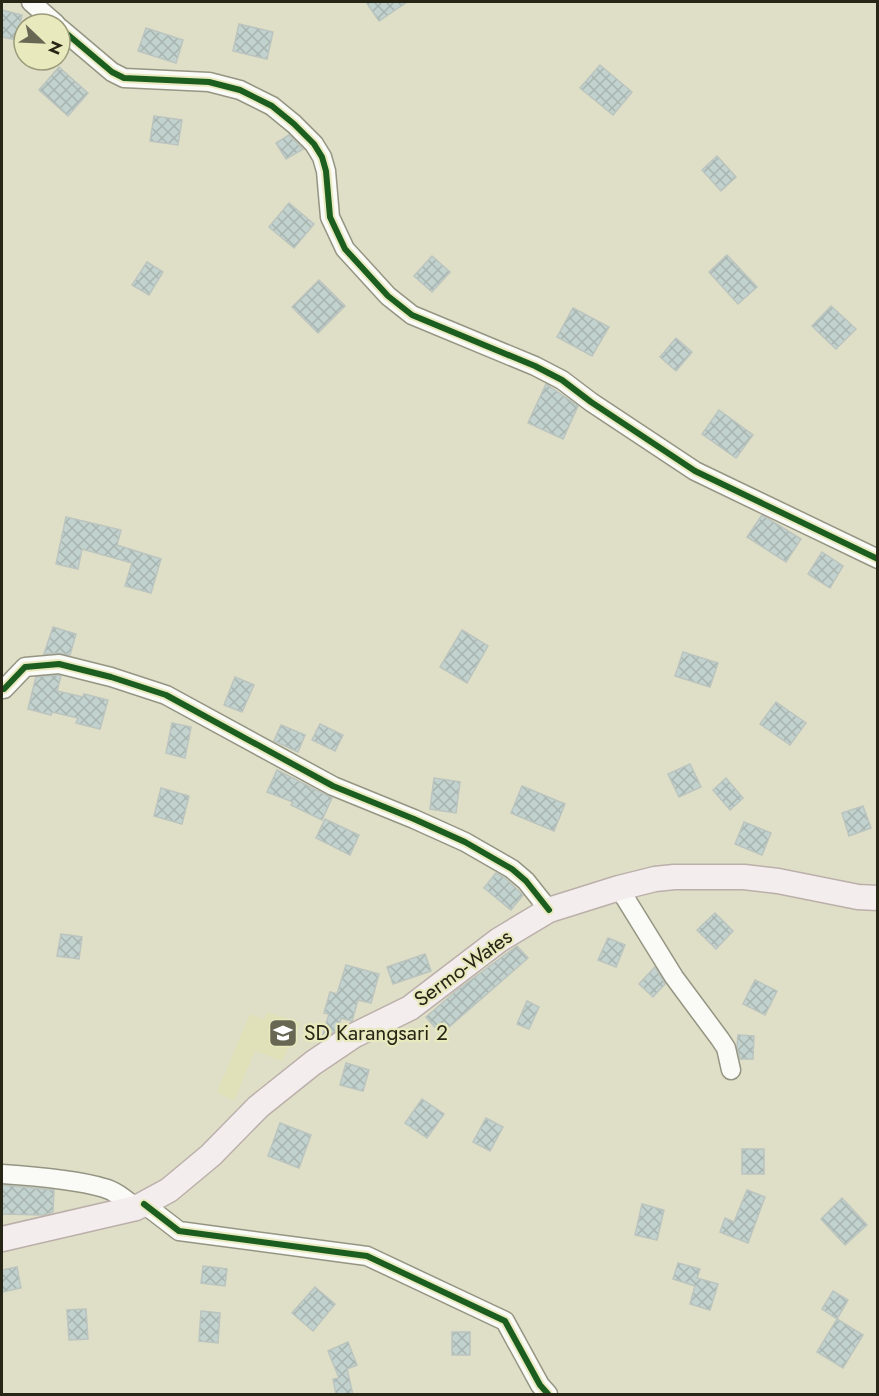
<svg xmlns="http://www.w3.org/2000/svg" width="879" height="1396" font-family="Jost,sans-serif">
<style>
.built{fill:#e0e0b9}
.building{fill:url(#building-cross-hatch);stroke:#bbc4be;stroke-width:1.5}
.lines{fill:none;stroke-linecap:round;stroke-linejoin:round}
.minor-casing{stroke:#959583;stroke-width:21}
.major-casing{stroke:#bbafaa;stroke-width:27}
.minor{stroke:#fafaf7;stroke-width:18}
.major{stroke:#f3eded;stroke-width:24}
.cycleway-casing{stroke:#e9e9be;stroke-width:10}
.cycleway{stroke:#1b5e20;stroke-width:6}
.labels{text-anchor:middle;dominant-baseline:central;stroke-width:4.5;stroke-linejoin:round;paint-order:stroke}
.street-label{font-size:21px;fill:#272616;stroke:#e9e9be}
.poi-label{font-size:21px;fill:#272616;stroke:#e9e9be;text-anchor:start}
</style>
<defs>
<pattern id="building-cross-hatch" width="8" height="8" patternUnits="userSpaceOnUse" patternTransform="scale(1.5)"><rect width="8" height="8" fill="#c2d2ce"/><path d="M0 0l8 8M0 8l8-8" fill="none" stroke="#a7b4b0"/></pattern>
</defs>
<rect width="100%" height="100%" fill="#dfdfc8"/>
<path class="built" d="M 267,1012 L 301,1023 L 282,1061 L 255,1051 L 234,1101 L 217,1092 L 250,1014 L 264,1019 Z"/>
<g class="building">
<path d="M 366,2 L 407,2 L 379,21 Z"/>
<path d="M 2,10 L 22,15 L 17,40 L 2,37 Z"/>
<path d="M 239,24 L 273,32 L 267,59 L 233,51 Z"/>
<path d="M 146,28 L 183,40 L 176,63 L 138,51 Z"/>
<path d="M 600,65 L 632,92 L 613,115 L 580,88 Z"/>
<path d="M 59,67 L 88,93 L 68,116 L 39,90 Z"/>
<path d="M 154,116 L 182,120 L 178,145 L 150,141 Z"/>
<path d="M 289,135 L 303,149 L 286,159 L 276,143 Z"/>
<path d="M 717,156 L 736,177 L 721,191 L 702,170 Z"/>
<path d="M 289,203 L 314,224 L 294,248 L 269,227 Z"/>
<path d="M 727,255 L 757,287 L 738,304 L 709,272 Z"/>
<path d="M 432,256 L 450,272 L 432,292 L 414,276 Z"/>
<path d="M 147,262 L 163,272 L 149,295 L 132,285 Z"/>
<path d="M 319,280 L 345,306 L 318,333 L 292,307 Z"/>
<path d="M 831,306 L 856,329 L 836,349 L 812,326 Z"/>
<path d="M 573,308 L 609,327 L 592,356 L 557,337 Z"/>
<path d="M 676,338 L 692,352 L 676,371 L 660,357 Z"/>
<path d="M 546,384 L 578,406 L 563,439 L 528,423 Z"/>
<path d="M 719,410 L 753,435 L 736,458 L 702,434 Z"/>
<path d="M 762,515 L 801,539 L 786,562 L 747,537 Z"/>
<path d="M 66,517 L 121,530 L 117,545 L 161,559 L 151,593 L 125,586 L 132,563 L 82,549 L 78,569 L 56,564 Z"/>
<path d="M 822,552 L 843,566 L 830,588 L 808,574 Z"/>
<path d="M 53,627 L 76,634 L 70,655 L 58,653 L 44,654 Z"/>
<path d="M 462,630 L 488,646 L 467,683 L 440,667 Z"/>
<path d="M 683,652 L 718,663 L 710,687 L 675,676 Z"/>
<path d="M 58,675 L 61,676 L 57,691 L 83,697 L 84,694 L 108,700 L 100,729 L 76,723 L 78,718 L 52,712 L 51,715 L 28,709 L 36,677 Z"/>
<path d="M 235,677 L 254,685 L 242,712 L 224,705 Z"/>
<path d="M 776,702 L 806,723 L 790,745 L 760,724 Z"/>
<path d="M 172,723 L 191,727 L 185,758 L 166,753 Z"/>
<path d="M 320,724 L 343,735 L 335,751 L 312,740 Z"/>
<path d="M 281,725 L 305,735 L 298,752 L 274,741 Z"/>
<path d="M 690,764 L 701,787 L 679,797 L 668,774 Z"/>
<path d="M 277,770 L 332,798 L 322,820 L 291,805 L 293,802 L 267,792 Z"/>
<path d="M 434,778 L 460,782 L 456,813 L 430,809 Z"/>
<path d="M 726,778 L 743,798 L 730,810 L 713,790 Z"/>
<path d="M 522,786 L 565,804 L 554,831 L 511,813 Z"/>
<path d="M 161,788 L 189,796 L 182,824 L 154,816 Z"/>
<path d="M 863,806 L 871,828 L 849,836 L 842,813 Z"/>
<path d="M 325,819 L 359,835 L 350,855 L 316,838 Z"/>
<path d="M 744,822 L 771,833 L 762,855 L 735,844 Z"/>
<path d="M 496,873 L 505,878 L 523,895 L 511,910 L 484,888 Z"/>
<path d="M 715,913 L 733,931 L 716,949 L 697,930 Z"/>
<path d="M 61,934 L 82,937 L 79,959 L 57,956 Z"/>
<path d="M 608,938 L 625,945 L 616,967 L 598,960 Z"/>
<path d="M 517,946 L 528,958 L 441,1034 L 426,1017 L 456,991 Z"/>
<path d="M 425,954 L 431,971 L 393,984 L 387,967 Z"/>
<path d="M 346,965 L 379,974 L 371,1003 L 358,1000 L 352,1021 L 341,1018 L 338,1029 L 328,1036 L 323,1034 L 329,1014 L 324,1013 L 330,992 L 337,994 Z"/>
<path d="M 655,967 L 665,984 L 653,997 L 639,984 Z"/>
<path d="M 755,980 L 777,991 L 765,1015 L 743,1004 Z"/>
<path d="M 527,1001 L 539,1007 L 529,1029 L 517,1024 Z"/>
<path d="M 738,1035 L 754,1036 L 753,1059 L 740,1059 L 737,1047 Z"/>
<path d="M 346,1063 L 369,1070 L 363,1091 L 340,1085 Z"/>
<path d="M 422,1099 L 444,1114 L 427,1138 L 405,1123 Z"/>
<path d="M 486,1118 L 503,1127 L 490,1151 L 473,1142 Z"/>
<path d="M 280,1123 L 311,1135 L 299,1168 L 268,1156 Z"/>
<rect x="742" y="1149" width="22" height="25"/>
<path d="M 2,1185 L 54,1190 L 53,1212 L 43,1215 L 2,1214 Z"/>
<path d="M 747,1190 L 765,1197 L 748,1243 L 720,1232 L 725,1218 L 734,1222 Z"/>
<path d="M 842,1198 L 867,1225 L 845,1245 L 821,1219 Z"/>
<path d="M 642,1204 L 664,1210 L 657,1240 L 635,1235 Z"/>
<path d="M 678,1263 L 700,1269 L 697,1278 L 718,1284 L 710,1310 L 690,1304 L 695,1286 L 673,1279 Z"/>
<path d="M 203,1266 L 227,1269 L 225,1286 L 201,1283 Z"/>
<path d="M 17,1267 L 21,1288 L 2,1292 L 2,1270 Z"/>
<path d="M 315,1287 L 335,1304 L 313,1331 L 292,1313 Z"/>
<path d="M 833,1291 L 848,1300 L 837,1319 L 822,1309 Z"/>
<path d="M 86,1309 L 88,1339 L 69,1340 L 67,1310 Z"/>
<path d="M 201,1311 L 220,1313 L 218,1343 L 199,1341 Z"/>
<path d="M 837,1319 L 863,1335 L 843,1368 L 817,1352 Z"/>
<rect x="452" y="1332" width="18" height="23"/>
<path d="M 348,1342 L 357,1365 L 347,1369 L 353,1395 L 336,1395 L 333,1379 L 339,1378 L 328,1351 Z"/>
</g>
<g class="lines">
<g class="minor-casing">
<g id="minor">
<path d="M 31,2 L 56,24"/>
<path d="M 60,28 L 112,72 L 124,78 L 209,82 L 240,90 L 272,106 L 294,124 L 314,144 L 322,157 L 326,171 L 330,217 L 345,249 L 388,296 L 412,315 L 535,366 L 562,380 L 591,402 L 695,471 L 878,559"/>
<path d="M 2,689 L 4,689 L 25,667 L 59,664 L 111,677 L 166,695 L 333,786 L 414,819 L 465,842 L 512,869 L 526,881 L 549,910"/>
<path d="M 619,888 L 674,977 L 720,1039 L 726,1048 L 731,1070"/>
<path d="M 2,1174 C 33,1176 74,1179 104,1188 C 116,1191 126,1200 136,1208"/>
<path d="M 144,1204 L 179,1231 L 367,1256 L 505,1321 L 540,1385 L 548,1394"/>
</g>
</g>
<g class="major-casing">
<path id="major" d="M 2,1239 L 136,1208 L 169,1190 L 211,1155 L 258,1107 L 313,1063 L 353,1036 L 410,1008 L 499,940 L 549,910 L 619,888 L 655,879 L 674,877 L 744,877 L 778,881 L 858,897 L 878,898"/>
</g>
<use href="#minor" class="minor"/>
<use href="#major" class="major"/>
<g class="cycleway-casing">
<g id="cycleway">
<path d="M 60,28 L 112,72 L 124,78 L 209,82 L 240,90 L 272,106 L 294,124 L 314,144 L 322,157 L 326,171 L 330,217 L 345,249 L 388,296 L 412,315 L 535,366 L 562,380 L 591,402 L 695,471 L 878,559"/>
<path d="M 2,689 L 4,689 L 25,667 L 59,664 L 111,677 L 166,695 L 333,786 L 414,819 L 465,842 L 512,869 L 526,881 L 549,910"/>
<path d="M 144,1204 L 179,1231 L 367,1256 L 505,1321 L 540,1385 L 548,1394"/>
</g>
</g>
<use href="#cycleway" class="cycleway"/>
</g>
<defs>
<g id="school-square" transform="scale(1.5)"><rect x="-9" y="-9" width="18" height="18" rx="4" fill="#676754" stroke="#e9e9be"/><path d="M0-5L7-2L0 1L-7-2ZM-4 1L0 2.5L4 1V4Q0 6-4 4Z" fill="#fff"/></g>
</defs>
<g fill-rule="evenodd">
<use href="#school-square" x="283" y="1033"/>
</g>
<g class="labels">
<g class="street-label">
<text transform="translate(463 968) rotate(-36)">Sermo-Wates</text>
</g>
<g class="poi-label">
<text x="304" y="1033">SD Karangsari 2</text>
</g>
</g>
<rect width="879" height="1396" fill="none" stroke="#272616" stroke-width="6"/>
<g transform="translate(42 42) rotate(113)"><circle r="28" fill="#e9e9be" stroke="#9b9b7b" stroke-width="1.5"/>
<path d="M0-4.5L10 22L0 15L-10 22Z" fill="#676754"/>
<text y="-9" font-size="16" font-weight="bold" text-anchor="middle" fill="#272616">N</text>
</g>
</svg>
